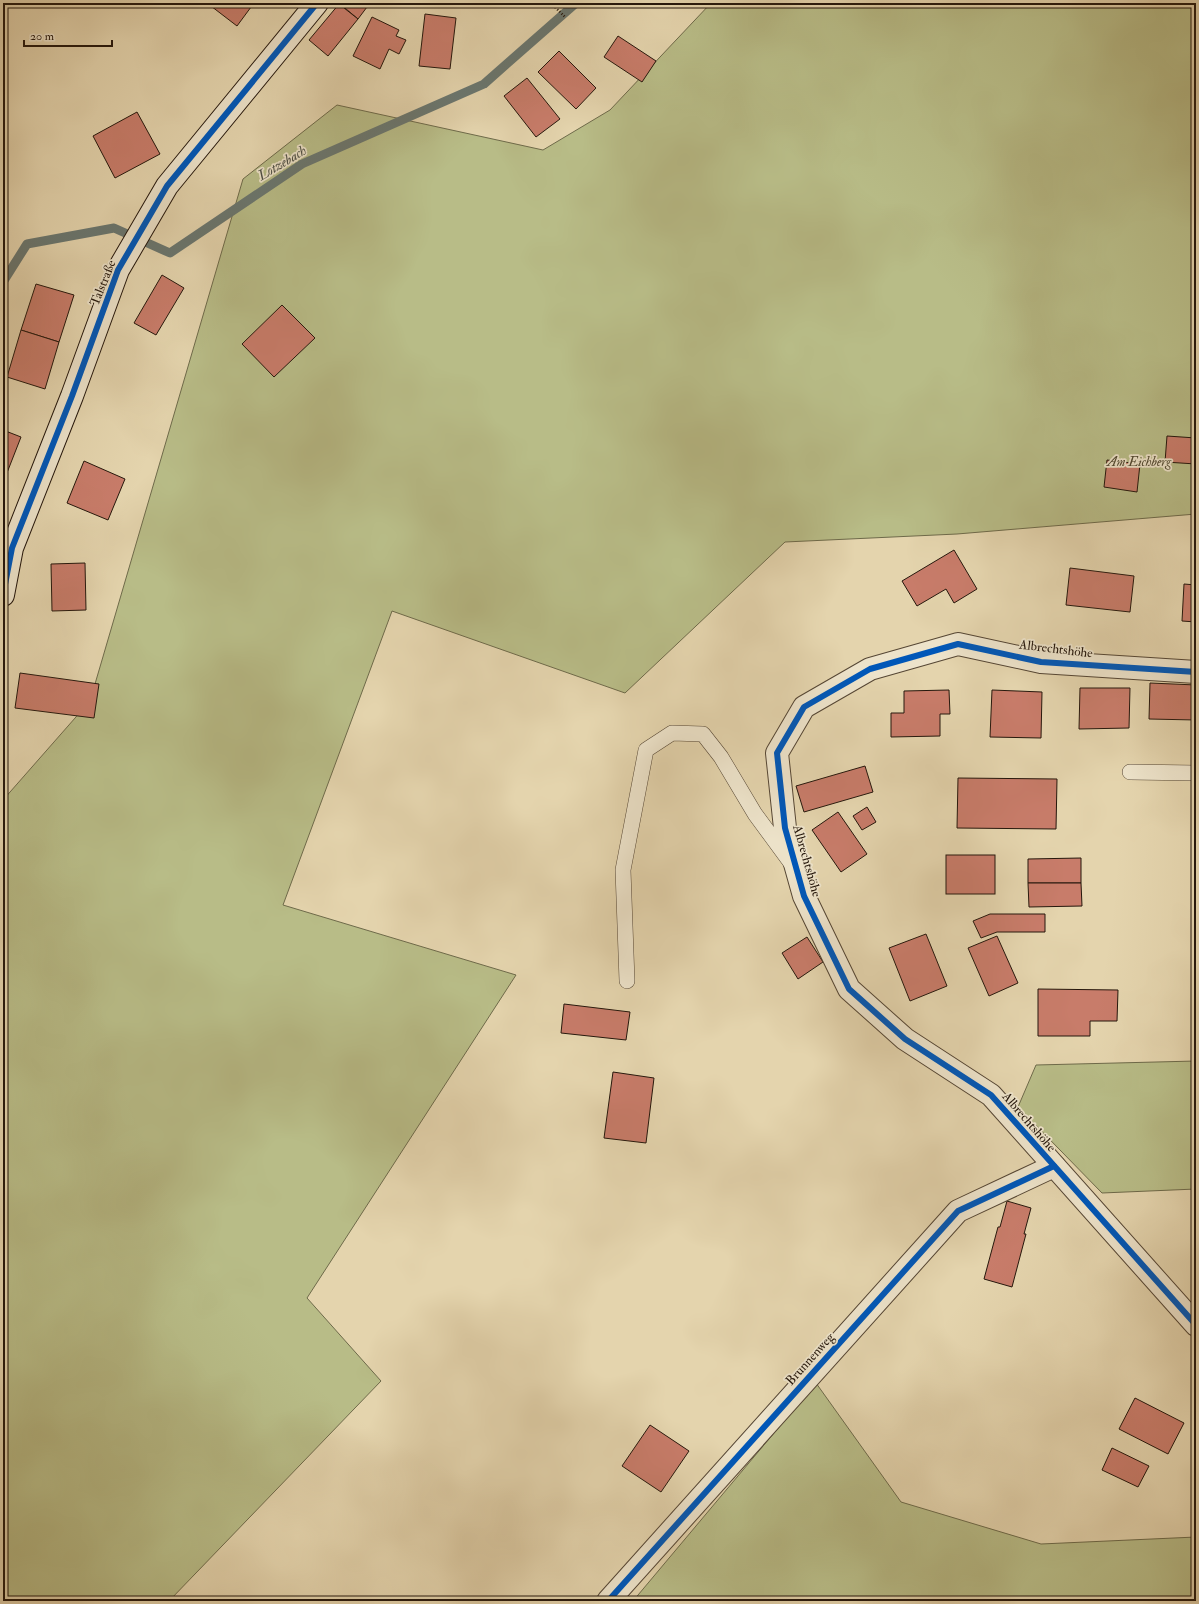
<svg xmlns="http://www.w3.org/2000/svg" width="1199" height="1604" font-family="'IM FELL Double Pica',serif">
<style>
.green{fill:#b8bc87;stroke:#6e6a4a}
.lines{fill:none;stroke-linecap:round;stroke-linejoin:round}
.stream{stroke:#6a7770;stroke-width:9}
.building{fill:#c87c6a;stroke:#25170c}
.lane-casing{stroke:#554634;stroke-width:16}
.street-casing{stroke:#554634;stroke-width:24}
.secondary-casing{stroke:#25170c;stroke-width:24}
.path{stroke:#25170c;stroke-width:2.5;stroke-dasharray:1 2;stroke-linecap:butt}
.lane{stroke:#ede3ca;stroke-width:15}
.street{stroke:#ede3ca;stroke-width:22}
.secondary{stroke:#ede3ca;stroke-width:22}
.cycleway-casing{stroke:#ede3ca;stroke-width:8}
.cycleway{stroke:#0057b8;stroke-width:6}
.labels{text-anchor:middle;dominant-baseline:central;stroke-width:3.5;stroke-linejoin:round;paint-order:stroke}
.street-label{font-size:13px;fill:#25170c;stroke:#ede3ca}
.park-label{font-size:13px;font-style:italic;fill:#514931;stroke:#ede3ca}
.water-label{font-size:14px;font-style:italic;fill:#4d4f46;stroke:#ede3ca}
</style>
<rect width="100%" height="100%" fill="#e4d4ad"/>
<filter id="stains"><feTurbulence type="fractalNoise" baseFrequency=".005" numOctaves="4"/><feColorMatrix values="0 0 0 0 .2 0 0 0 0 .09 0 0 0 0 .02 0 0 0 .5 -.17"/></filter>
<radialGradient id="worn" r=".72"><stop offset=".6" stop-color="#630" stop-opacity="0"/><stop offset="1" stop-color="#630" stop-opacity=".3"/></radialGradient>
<g class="green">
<path d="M 711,3 L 1196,3 L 1196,514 L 957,534 L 785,542 L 625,693 L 392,611 L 283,905 L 516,975 L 307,1298 L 381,1381 L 169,1601 L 3,1601 L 3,800 L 90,701 L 243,179 L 337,105 L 543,150 L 610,110 Z"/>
<path d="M 1196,1061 L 1196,1189 L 1102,1193 L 1018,1107 L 1036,1065 Z"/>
<path d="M 816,1383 L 901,1502 L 1041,1544 L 1196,1537 L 1196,1601 L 633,1601 Z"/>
</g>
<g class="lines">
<path class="stream" d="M 3,282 L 27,244 L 114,228 L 170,253 L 302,164 L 484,84 L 576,3"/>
</g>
<g class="building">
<path d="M 207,3 L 254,3 L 237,26 Z"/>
<path d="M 339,3 L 370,3 L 358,19 Z"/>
<path d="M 339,4 L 358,19 L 328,56 L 309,40 Z"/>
<path d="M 425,14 L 456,18 L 450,69 L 419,66 Z"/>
<path d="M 372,17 L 399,30 L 396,36 L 406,40 L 399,54 L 389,49 L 380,69 L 353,56 Z"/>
<path d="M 618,36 L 656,61 L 642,82 L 604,57 Z"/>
<path d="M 559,51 L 596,88 L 576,109 L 538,72 Z"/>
<path d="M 527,78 L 560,119 L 536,137 L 504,96 Z"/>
<path d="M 137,112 L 160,154 L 115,178 L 93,136 Z"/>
<path d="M 162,275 L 184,288 L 156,335 L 134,323 Z"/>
<path d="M 36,284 L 74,295 L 59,342 L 21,330 Z"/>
<path d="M 282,305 L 315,338 L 274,377 L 242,344 Z"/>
<path d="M 1196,314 L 1196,330 L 1193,330 Z"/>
<path d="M 21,330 L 59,342 L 45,389 L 7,377 Z"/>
<path d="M 3,430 L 21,437 L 3,483 Z"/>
<path d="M 1167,436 L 1196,438 L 1196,464 L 1165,462 Z"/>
<path d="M 1107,460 L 1140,464 L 1137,492 L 1104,487 Z"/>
<path d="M 84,461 L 125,479 L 108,520 L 67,503 Z"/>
<path d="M 954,550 L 977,589 L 954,603 L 946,589 L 917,606 L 902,581 Z"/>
<path d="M 85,563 L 86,610 L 52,611 L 51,564 Z"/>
<path d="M 1070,568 L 1134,576 L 1130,612 L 1066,605 Z"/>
<path d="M 1184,584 L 1196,585 L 1196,622 L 1182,621 Z"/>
<path d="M 20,673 L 99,684 L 94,718 L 15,708 Z"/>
<path d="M 1150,683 L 1196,685 L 1196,720 L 1149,719 Z"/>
<path d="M 1080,688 L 1130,688 L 1129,728 L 1079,729 Z"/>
<path d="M 949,690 L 950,714 L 940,714 L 940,736 L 891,737 L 891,713 L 904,713 L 904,691 Z"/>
<path d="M 992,690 L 1042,692 L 1041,738 L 990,737 Z"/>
<path d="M 865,766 L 873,792 L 804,812 L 796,786 Z"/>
<path d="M 958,778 L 1057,779 L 1056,829 L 957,828 Z"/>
<path d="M 867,807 L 876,822 L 862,830 L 853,816 Z"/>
<path d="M 838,812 L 867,854 L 841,872 L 812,830 Z"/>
<rect x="946" y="855" width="49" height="39"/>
<path d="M 1081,858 L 1081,883 L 1028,883 L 1028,859 Z"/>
<path d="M 1028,883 L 1081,883 L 1082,906 L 1029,907 Z"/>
<path d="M 990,914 L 1045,914 L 1045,932 L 997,932 L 981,938 L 973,921 Z"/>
<path d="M 926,934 L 947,986 L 910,1001 L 889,948 Z"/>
<path d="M 997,936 L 1018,983 L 989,996 L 968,948 Z"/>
<path d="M 807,937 L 823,962 L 798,979 L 782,953 Z"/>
<path d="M 1038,989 L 1118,990 L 1117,1021 L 1090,1021 L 1090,1036 L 1038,1036 Z"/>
<path d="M 564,1004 L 630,1012 L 626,1040 L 561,1033 Z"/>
<path d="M 613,1072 L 654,1078 L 646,1143 L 604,1138 Z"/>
<path d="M 1007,1201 L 1031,1208 L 1024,1234 L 1026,1234 L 1012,1287 L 984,1279 L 998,1227 L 1000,1227 Z"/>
<path d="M 1135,1398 L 1184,1423 L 1168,1454 L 1119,1429 Z"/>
<path d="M 650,1425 L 689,1451 L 661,1492 L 622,1466 Z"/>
<path d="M 1112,1448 L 1149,1466 L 1138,1487 L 1102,1470 Z"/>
</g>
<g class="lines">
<g class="lane-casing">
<g id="lane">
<path d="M 1130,772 L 1196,773"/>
<path d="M 627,981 L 623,870 L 646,750 L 672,733 L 703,734 L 721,757 L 755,814 L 791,863"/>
</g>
</g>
<g class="street-casing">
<g id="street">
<path d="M 1196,672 L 1041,662 L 958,644 L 870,669 L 804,707 L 777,753 L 785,828 L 804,896 L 849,989 L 905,1039 L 991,1095 L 1196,1325"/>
<path d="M 608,1601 L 958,1211 L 1054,1166"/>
</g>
</g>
<g class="secondary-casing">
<path id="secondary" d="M 3,595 L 12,548 L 72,396 L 118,270 L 167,186 L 317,3"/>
</g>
<path class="path" d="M 551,3 L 565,17"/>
<use href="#lane" class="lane"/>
<use href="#street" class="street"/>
<use href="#secondary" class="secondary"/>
<g class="cycleway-casing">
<g id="cycleway">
<path d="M 3,595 L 12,548 L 72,396 L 118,270 L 167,186 L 317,3"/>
<path d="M 1196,672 L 1041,662 L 958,644 L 870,669 L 804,707 L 777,753 L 785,828 L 804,896 L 849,989 L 905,1039 L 991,1095 L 1196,1325"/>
<path d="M 608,1601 L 958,1211 L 1054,1166"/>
</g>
</g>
<use href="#cycleway" class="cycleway"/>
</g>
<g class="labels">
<g class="street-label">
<text transform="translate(103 283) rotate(-68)">Talstraße</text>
<text transform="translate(1056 649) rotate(7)">Albrechtshöhe</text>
<text transform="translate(807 861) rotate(74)">Albrechtshöhe</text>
<text transform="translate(1029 1122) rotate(49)">Albrechtshöhe</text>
<text transform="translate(810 1359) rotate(-48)">Brunnenweg</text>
</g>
<g class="park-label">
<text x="1139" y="462">Am Eichberg</text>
</g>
<g class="water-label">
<text transform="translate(282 163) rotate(-31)">Lotzebach</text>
</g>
</g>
<rect width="1199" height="1604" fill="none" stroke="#e4d4ad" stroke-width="16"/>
<rect x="4" y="4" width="1191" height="1596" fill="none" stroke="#25170c" stroke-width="2"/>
<rect x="8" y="8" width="1183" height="1588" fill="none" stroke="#25170c"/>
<path d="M24 40v6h88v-6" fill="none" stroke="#25170c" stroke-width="2"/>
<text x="30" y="40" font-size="12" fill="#25170c" stroke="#ede3ca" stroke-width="3" paint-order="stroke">20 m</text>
<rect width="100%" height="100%" filter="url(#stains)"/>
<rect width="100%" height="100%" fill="url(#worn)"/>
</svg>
